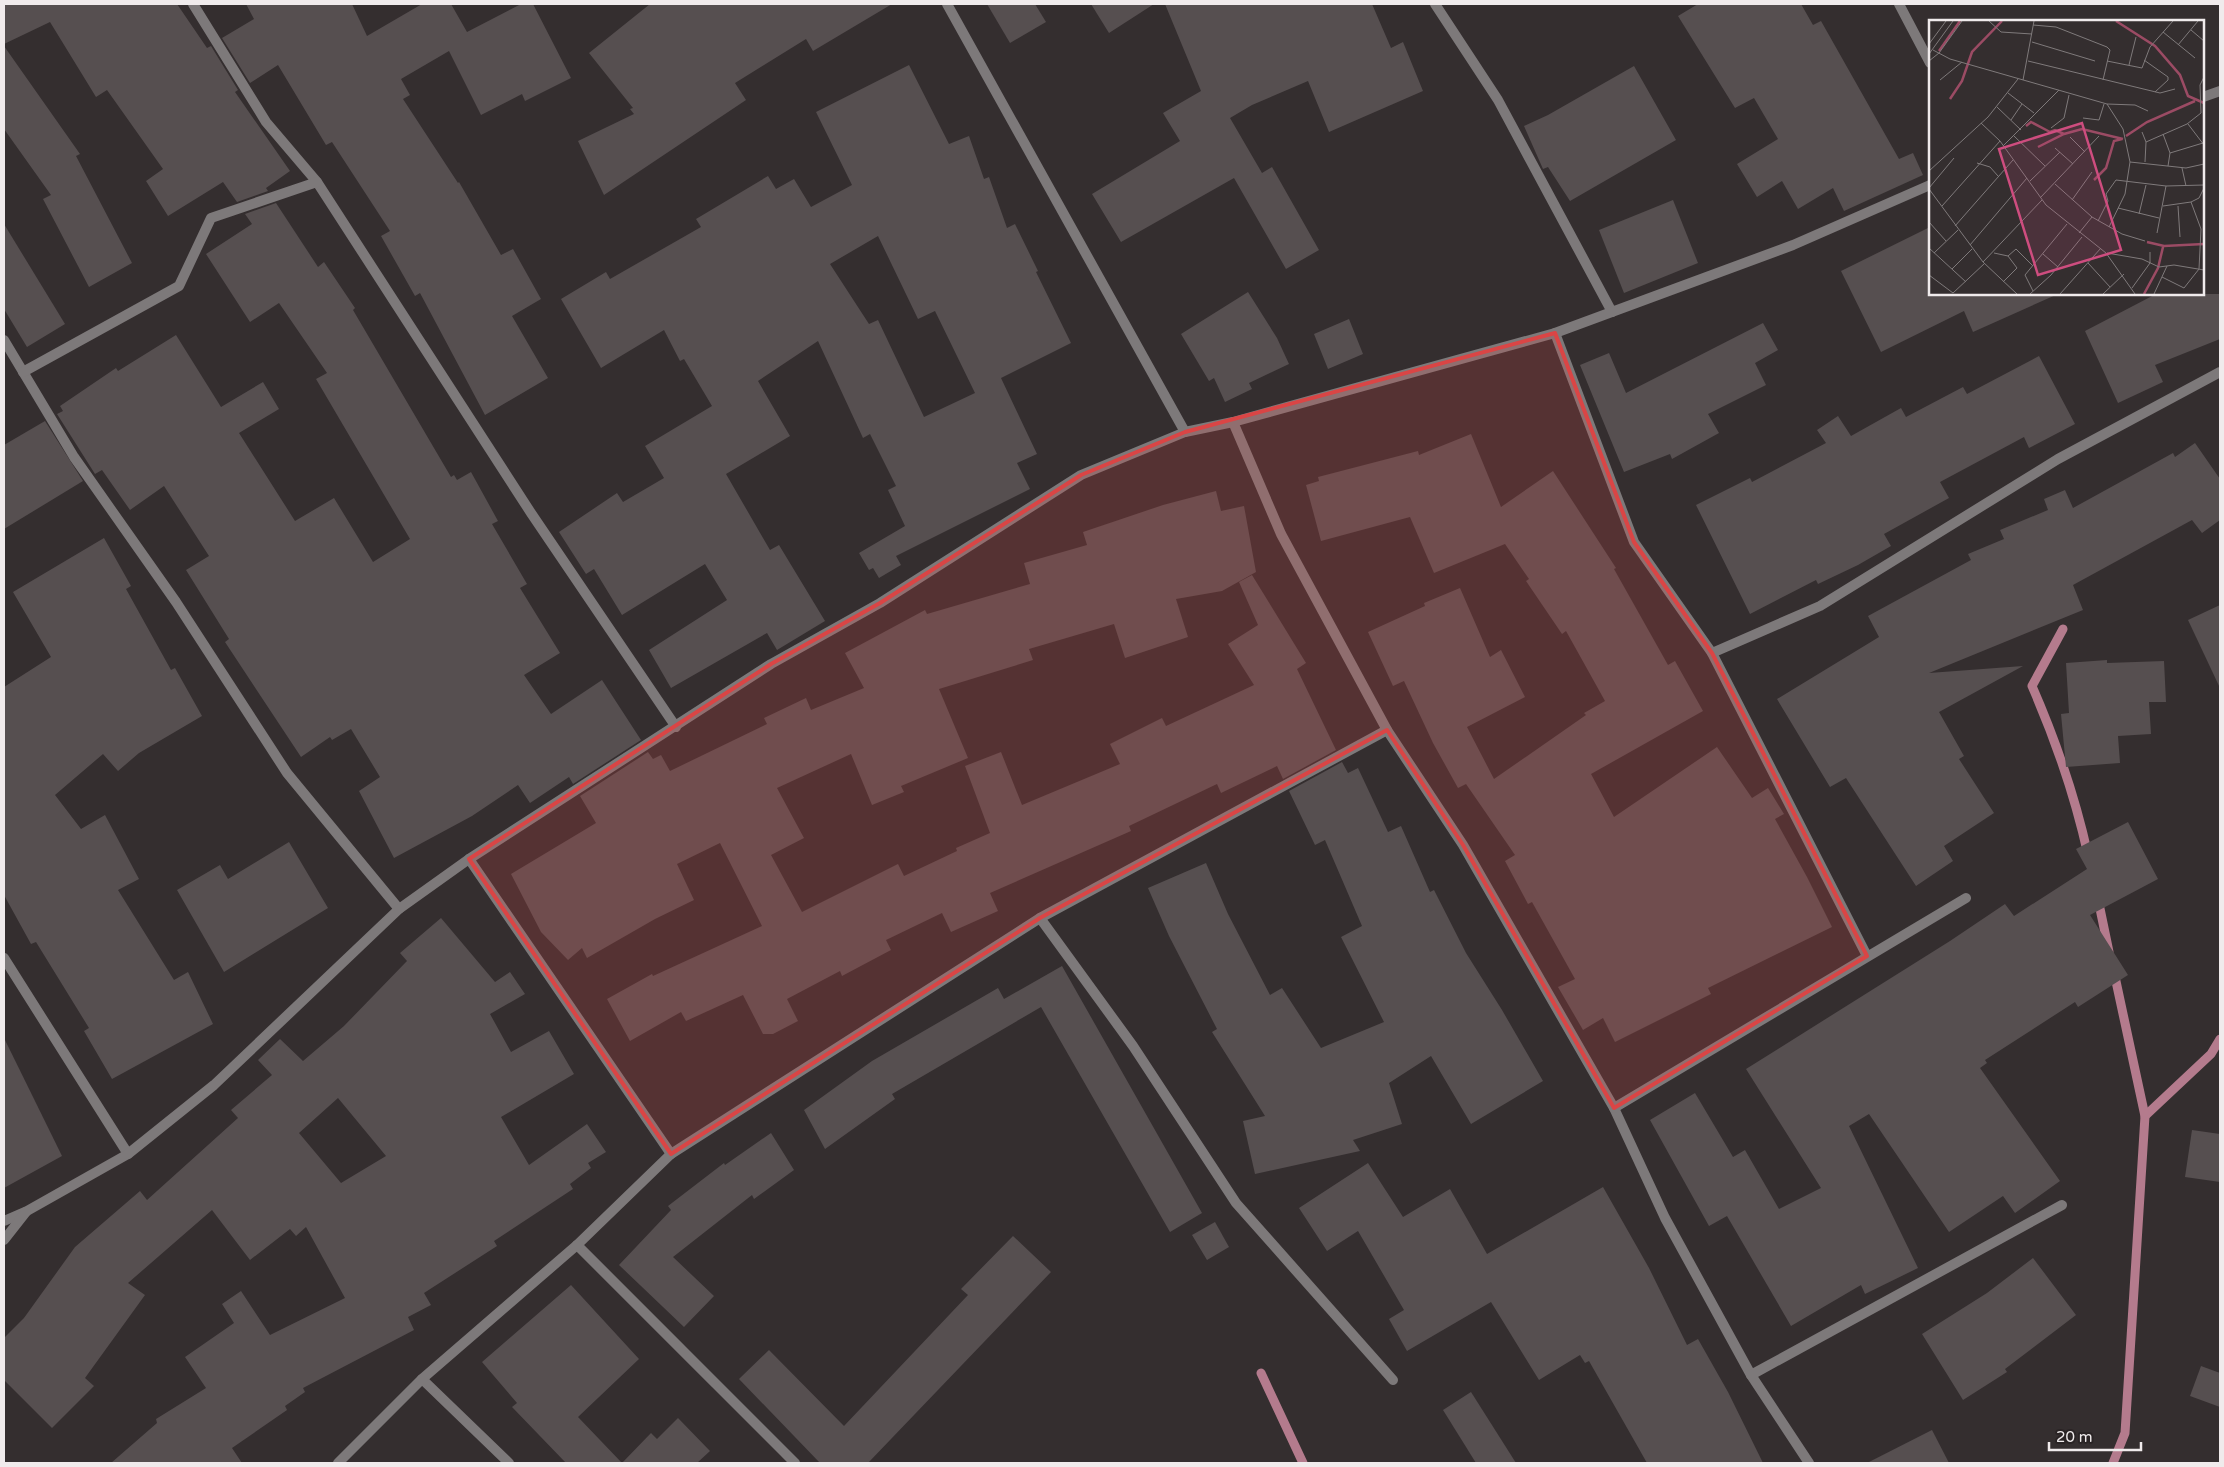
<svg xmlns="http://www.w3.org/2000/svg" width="2224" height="1467" font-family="'Varela Round',sans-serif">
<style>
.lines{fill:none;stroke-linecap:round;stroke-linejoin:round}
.stream{stroke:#b47b8d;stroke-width:9}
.building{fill:#564f50;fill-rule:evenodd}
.minor{stroke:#7d797a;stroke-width:10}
.marked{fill:#da4545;fill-opacity:0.2;stroke:#da4545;stroke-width:4;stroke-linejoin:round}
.inset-river{fill:none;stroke:#9b4b64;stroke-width:2.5}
.inset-road{fill:none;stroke:#7f7a7b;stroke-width:1}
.view{fill:#ce4d7f;fill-opacity:0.15;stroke:#ce4d7f;stroke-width:2.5}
.inset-edge{fill:none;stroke:#f0ebec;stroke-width:2.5}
</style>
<rect width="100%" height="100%" fill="#342e2f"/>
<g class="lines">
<g class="stream">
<path d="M 2063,629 L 2032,686 C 2056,741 2075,796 2088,855"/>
<path d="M 2098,899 L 2109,952"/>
<path d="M 2145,1116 L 2211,1054 L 2220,1039"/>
<path d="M 1261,1373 L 1303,1463"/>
<path d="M 2113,1463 L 2125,1433 L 2145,1116 L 2114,972"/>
</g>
</g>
<g class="building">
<path d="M 4,4 L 177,4 L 207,48 L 211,46 L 238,90 L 235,92 L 290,171 L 266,188 L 268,191 L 237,202 L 223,182 L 168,216 L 146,181 L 163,169 L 107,90 L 96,97 L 50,22 L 4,44 Z"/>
<path d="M 246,4 L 352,4 L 367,36 L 422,4 L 451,4 L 467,32 L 521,4 L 533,4 L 571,78 L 525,101 L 522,94 L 481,115 L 449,51 L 401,79 L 410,95 L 403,99 L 458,183 L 459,182 L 501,255 L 513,249 L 541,299 L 512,316 L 548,378 L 485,415 L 420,293 L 415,296 L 381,236 L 390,231 L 332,142 L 326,145 L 278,65 L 250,83 L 222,38 L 254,19 Z"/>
<path d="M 650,4 L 892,4 L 813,51 L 806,39 L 735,83 L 746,100 L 604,195 L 578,141 L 634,114 L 630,109 L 633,108 L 589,53 Z"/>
<path d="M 987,4 L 1035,4 L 1046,22 L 1010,43 Z"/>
<path d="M 1091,4 L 1154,4 L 1109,33 Z"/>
<path d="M 1165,4 L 1372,4 L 1391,48 L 1403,42 L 1423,91 L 1329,132 L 1308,81 L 1252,105 L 1230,118 L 1262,173 L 1272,167 L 1319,250 L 1286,269 L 1234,178 L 1121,242 L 1092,194 L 1180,141 L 1163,113 L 1201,91 Z"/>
<path d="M 1698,4 L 1801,4 L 1813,25 L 1821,21 L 1899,159 L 1913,153 L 1923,175 L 1844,211 L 1833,188 L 1798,209 L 1782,181 L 1757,197 L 1737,164 L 1778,139 L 1754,98 L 1735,108 L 1678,16 Z"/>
<path d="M 4,46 L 80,154 L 76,156 L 132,263 L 89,287 L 43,199 L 51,195 L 4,129 Z"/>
<path d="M 909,65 L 949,144 L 969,136 L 984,179 L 989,177 L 1007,228 L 1015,224 L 1038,271 L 1036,272 L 1071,343 L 1001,378 L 1037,454 L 1017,463 L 1030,489 L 896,556 L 901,565 L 879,578 L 873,568 L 869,570 L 859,553 L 905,526 L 888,490 L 896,486 L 870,434 L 863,438 L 818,341 L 758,381 L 790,436 L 726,474 L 770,550 L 779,545 L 825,621 L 777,650 L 767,633 L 671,688 L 649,650 L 727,600 L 705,564 L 622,615 L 594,569 L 586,574 L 559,532 L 617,493 L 623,502 L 664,478 L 645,446 L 712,406 L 684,359 L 680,361 L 664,330 L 601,368 L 561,299 L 606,272 L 610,279 L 701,227 L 696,219 L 768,176 L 776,189 L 794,179 L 811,207 L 852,185 L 816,112 ZM 878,236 L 918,319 L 935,311 L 975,393 L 924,417 L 878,320 L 869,324 L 830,264 Z"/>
<path d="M 1634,66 L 1676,140 L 1570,201 L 1548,167 L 1543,169 L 1524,126 L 1548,115 Z"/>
<path d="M 1673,200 L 1698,263 L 1624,293 L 1599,230 Z"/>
<path d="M 276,203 L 318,267 L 324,262 L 355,308 L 353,310 L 451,477 L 454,475 L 457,480 L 471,472 L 498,521 L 492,524 L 527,584 L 520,588 L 560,653 L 524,675 L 551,714 L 602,680 L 641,740 L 573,784 L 569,777 L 530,803 L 518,785 L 472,816 L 394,858 L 359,791 L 380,777 L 351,729 L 332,740 L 330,737 L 301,757 L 225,642 L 229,639 L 186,570 L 209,556 L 164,486 L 130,510 L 102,470 L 95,474 L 57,414 L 63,411 L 60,406 L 116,368 L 118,371 L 176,335 L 221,407 L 263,382 L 279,409 L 239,433 L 295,521 L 334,498 L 373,562 L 410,539 L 316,379 L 327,373 L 279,303 L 250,322 L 206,254 L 252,224 L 245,214 Z"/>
<path d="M 4,224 L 65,324 L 27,347 L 4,309 Z"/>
<path d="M 1930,227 L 1930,294 L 2058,294 L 1973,332 L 1964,311 L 1881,352 L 1841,271 Z"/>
<path d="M 1248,292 L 1277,338 L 1289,364 L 1249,383 L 1252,389 L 1225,402 L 1214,378 L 1209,381 L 1181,334 Z"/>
<path d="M 2156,294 L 2220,294 L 2220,339 L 2155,365 L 2163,382 L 2118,403 L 2085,331 Z"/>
<path d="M 1349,319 L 1363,354 L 1328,369 L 1314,334 Z"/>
<path d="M 1763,323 L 1778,350 L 1755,363 L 1766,385 L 1708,414 L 1719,433 L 1672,459 L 1670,454 L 1624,472 L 1580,365 L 1609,353 L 1626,393 Z"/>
<path d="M 2039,356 L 2075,424 L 2029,448 L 2024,437 L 1940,482 L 1949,498 L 1884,534 L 1891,546 L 1858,565 L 1818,584 L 1816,580 L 1750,614 L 1696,505 L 1750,478 L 1752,482 L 1826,443 L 1817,430 L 1838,416 L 1851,436 L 1901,408 L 1906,417 L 1963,387 L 1967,394 Z"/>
<path d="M 45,421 L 83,481 L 4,529 L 4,445 Z"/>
<path d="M 1471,434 L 1501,507 L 1553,471 L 1616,568 L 1614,569 L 1668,665 L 1675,661 L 1703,711 L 1591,774 L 1614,817 L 1717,747 L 1752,798 L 1768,788 L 1784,814 L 1775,819 L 1807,877 L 1832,927 L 1708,988 L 1711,994 L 1615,1042 L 1603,1018 L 1583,1030 L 1558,987 L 1575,979 L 1532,902 L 1528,904 L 1505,861 L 1515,855 L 1466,784 L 1458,788 L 1433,743 L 1404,681 L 1393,686 L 1368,632 L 1425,606 L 1424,603 L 1460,588 L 1490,657 L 1501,650 L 1525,697 L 1467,727 L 1494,779 L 1586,715 L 1584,713 L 1605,701 L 1566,631 L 1562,634 L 1526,581 L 1529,579 L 1505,544 L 1434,573 L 1410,517 L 1321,541 L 1306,485 L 1319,481 L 1318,477 L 1418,451 L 1419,455 Z"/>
<path d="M 2195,443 L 2220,479 L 2220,520 L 2202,533 L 2192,520 L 2073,585 L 2083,610 L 1929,673 L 2023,666 L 1939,712 L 1964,756 L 1959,759 L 1994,813 L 1944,846 L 1953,861 L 1916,886 L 1846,778 L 1830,787 L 1777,699 L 1879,637 L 1868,616 L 1971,560 L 1968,554 L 2004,539 L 2000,530 L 2048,510 L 2044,499 L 2065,490 L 2073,508 L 2173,453 L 2175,457 Z"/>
<path d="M 1216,491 L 1221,511 L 1244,506 L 1256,572 L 1222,591 L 1176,599 L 1188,637 L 1125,658 L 1114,624 L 1029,649 L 1033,660 L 939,689 L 968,758 L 901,786 L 904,792 L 872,805 L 851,754 L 777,788 L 804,838 L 771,855 L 802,912 L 898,864 L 904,876 L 957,851 L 956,848 L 990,833 L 965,766 L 1001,752 L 1022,805 L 1120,764 L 1110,744 L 1162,718 L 1166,726 L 1254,685 L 1228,644 L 1258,625 L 1239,582 L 1252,575 L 1306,663 L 1297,669 L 1336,750 L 1283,779 L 1277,766 L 1221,793 L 1217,784 L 1129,826 L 1131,831 L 990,893 L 998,911 L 951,932 L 942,913 L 886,940 L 891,950 L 842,976 L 840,971 L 787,999 L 798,1021 L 773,1034 L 763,1034 L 743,995 L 686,1021 L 681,1012 L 630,1041 L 607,999 L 652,974 L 653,976 L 762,926 L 720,843 L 677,864 L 694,900 L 655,919 L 587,958 L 582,948 L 568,960 L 541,932 L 511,874 L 596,823 L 580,796 L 648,752 L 653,759 L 661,755 L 670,771 L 767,724 L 764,718 L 806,698 L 811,710 L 864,688 L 845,653 L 925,610 L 927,614 L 1030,584 L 1024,563 L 1087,545 L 1083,532 L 1163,505 Z"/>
<path d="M 104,538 L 131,586 L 126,589 L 171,670 L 175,668 L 202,716 L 139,753 L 118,771 L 103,754 L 55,795 L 81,829 L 105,815 L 139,879 L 118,890 L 174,980 L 188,972 L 213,1024 L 112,1079 L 84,1031 L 89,1028 L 36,942 L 31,944 L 4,895 L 4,687 L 51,657 L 13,592 Z"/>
<path d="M 2220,605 L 2220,688 L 2188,620 Z"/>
<path d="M 2107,660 L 2107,663 L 2164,661 L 2166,702 L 2149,702 L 2151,734 L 2118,736 L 2120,763 L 2066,767 L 2061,714 L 2069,713 L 2066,663 Z"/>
<path d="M 1342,762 L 1348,773 L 1358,768 L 1388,832 L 1401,826 L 1430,892 L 1434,890 L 1466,953 L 1502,1010 L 1543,1081 L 1471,1124 L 1431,1056 L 1389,1083 L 1402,1124 L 1353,1140 L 1360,1151 L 1255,1174 L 1243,1121 L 1265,1116 L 1212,1032 L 1217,1029 L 1169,936 L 1148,888 L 1206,863 L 1228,914 L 1270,995 L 1282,988 L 1321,1048 L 1384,1022 L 1341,937 L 1362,926 L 1325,840 L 1315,845 L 1289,791 Z"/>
<path d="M 2128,822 L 2158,879 L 2090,915 L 2128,975 L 2078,1007 L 2075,1002 L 1985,1060 L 1987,1063 L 1980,1068 L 2060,1181 L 2015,1213 L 2003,1196 L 1949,1232 L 1869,1114 L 1849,1126 L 1918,1268 L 1865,1294 L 1861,1285 L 1791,1326 L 1727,1216 L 1709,1226 L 1650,1120 L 1695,1093 L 1733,1157 L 1745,1150 L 1779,1209 L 1821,1188 L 1746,1069 L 1950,941 L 2005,904 L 2014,916 L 2087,869 L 2076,849 Z"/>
<path d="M 289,842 L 328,908 L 224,972 L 177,890 L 220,865 L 228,879 Z"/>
<path d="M 441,918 L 495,982 L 510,972 L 525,994 L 490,1014 L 511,1052 L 549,1031 L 574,1074 L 501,1117 L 529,1165 L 587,1124 L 606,1152 L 588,1163 L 591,1168 L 570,1184 L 573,1189 L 494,1241 L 497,1246 L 424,1293 L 431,1305 L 408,1317 L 414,1330 L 303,1388 L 305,1392 L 285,1406 L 287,1410 L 232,1448 L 242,1463 L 111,1463 L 157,1423 L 156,1419 L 206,1388 L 185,1357 L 234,1323 L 222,1304 L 241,1291 L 270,1335 L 345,1298 L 306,1227 L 296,1236 L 290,1229 L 250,1260 L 212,1210 L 128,1283 L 145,1295 L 85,1378 L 94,1386 L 52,1428 L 4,1380 L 4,1338 L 24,1318 L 75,1247 L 140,1191 L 147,1200 L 238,1118 L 231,1110 L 272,1075 L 258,1060 L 280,1039 L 303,1061 L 344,1026 L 407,961 L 400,953 ZM 338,1098 L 386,1156 L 341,1183 L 299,1133 Z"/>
<path d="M 1062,966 L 1202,1213 L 1170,1232 L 1041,1007 L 892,1094 L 895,1099 L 825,1149 L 804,1110 L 872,1061 L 998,988 L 1004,999 Z"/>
<path d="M 4,1038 L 62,1156 L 4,1188 Z"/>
<path d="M 2192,1130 L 2220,1134 L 2220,1182 L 2185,1177 Z"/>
<path d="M 771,1133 L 794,1170 L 754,1199 L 752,1195 L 673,1257 L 714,1296 L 684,1327 L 619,1265 L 671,1210 L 668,1206 L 724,1163 L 725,1165 Z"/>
<path d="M 1368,1163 L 1403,1217 L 1450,1189 L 1487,1254 L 1603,1187 L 1649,1268 L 1687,1345 L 1698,1339 L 1728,1392 L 1763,1463 L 1647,1463 L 1589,1361 L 1585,1363 L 1580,1355 L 1539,1380 L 1491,1302 L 1407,1351 L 1389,1319 L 1404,1310 L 1358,1231 L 1327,1251 L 1299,1208 Z"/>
<path d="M 1215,1222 L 1229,1247 L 1207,1260 L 1192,1235 Z"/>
<path d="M 1013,1236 L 1051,1272 L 868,1463 L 820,1463 L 739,1379 L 769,1350 L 844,1426 L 968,1295 L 961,1289 Z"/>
<path d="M 2033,1258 L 2076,1315 L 2005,1369 L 2007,1372 L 1963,1400 L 1922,1334 L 1987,1293 Z"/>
<path d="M 571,1285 L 639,1359 L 578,1417 L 622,1463 L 651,1433 L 657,1439 L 678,1418 L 710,1451 L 697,1463 L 566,1463 L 512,1407 L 517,1403 L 482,1362 Z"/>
<path d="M 2201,1366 L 2220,1373 L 2220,1407 L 2190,1396 Z"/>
<path d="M 1471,1392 L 1516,1463 L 1476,1463 L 1443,1410 Z"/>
<path d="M 1932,1430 L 1949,1463 L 1867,1463 Z"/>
</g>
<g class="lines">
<g class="minor">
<path d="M 193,4 L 266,122 L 317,182 L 531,513 L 676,727"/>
<path d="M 947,4 L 1185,432"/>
<path d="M 1435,4 L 1498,100 L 1612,312"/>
<path d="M 1899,4 L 1930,63"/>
<path d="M 2203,97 L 2220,91"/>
<path d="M 1555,333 L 1634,542 L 1712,653 L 1867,956"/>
<path d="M 4,340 L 74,457 L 176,602 L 287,773 L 399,909"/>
<path d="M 23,372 L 179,286 L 211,218 L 317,182"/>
<path d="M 1233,422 L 1281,534 L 1387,730 L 1463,845 L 1614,1108 L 1665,1218 L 1751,1375 L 1809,1463"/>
<path d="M 1712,653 L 1820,606 L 2058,459 L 2220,372"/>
<path d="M 469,859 L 671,1154"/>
<path d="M 1040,918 L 1133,1046 L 1236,1203 L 1393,1380"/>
<path d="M 4,958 L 128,1154"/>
<path d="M 1614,1108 L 1966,898"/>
<path d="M 4,1221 L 27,1211 L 128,1154 L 214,1085 L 399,909 L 469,859 L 771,664 L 880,603 L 1081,475 L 1185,432 L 1233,422 L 1555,333 L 1793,245 L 1930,185"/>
<path d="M 4,1240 L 26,1212"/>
<path d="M 577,1245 L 795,1463"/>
<path d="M 1751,1375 L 2062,1205"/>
<path d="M 422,1379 L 509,1463"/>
<path d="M 338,1463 L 422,1379 L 577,1245 L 671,1154 L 1040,918 L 1387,730"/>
</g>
</g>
<path class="marked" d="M 1555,333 L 1634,542 L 1712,653 L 1867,956 L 1614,1108 L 1463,845 L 1387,730 L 1040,918 L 671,1154 L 469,859 L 771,664 L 880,603 L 1081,475 L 1185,432 Z"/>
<g transform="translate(1929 20)">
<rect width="275" height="275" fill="#342e2f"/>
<path class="inset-river" d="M 187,1 L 226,26 L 251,55 L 259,76 L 275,83M 10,31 L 31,1M 21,79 L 33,61 L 43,32 L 73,1M 97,106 L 102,102 L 121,112 L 126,110 L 135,114M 197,116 L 218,102 L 266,81M 109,127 L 135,114 L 153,109 L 194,119M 165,160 L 177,148 L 185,121 L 193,119M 218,222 L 235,226 L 275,224M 215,274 L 229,248 L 234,227"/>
<path class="inset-road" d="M 60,1 L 72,12 L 103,14M 104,5 L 127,7 L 178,27 L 181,30 L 174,60M 262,10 L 275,21M 234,12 L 266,38M 103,22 L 166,41M 0,24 L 17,1M 249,25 L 269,1M 4,30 L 21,39 L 178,84 L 194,109 L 201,142 L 196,174 L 180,207M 0,34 L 24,1M 215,40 L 239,57 L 239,60 L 226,72M 0,41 L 10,33 L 33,1M 99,41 L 231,73 L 246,69M 178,41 L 213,48 L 221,27 L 244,1M 200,45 L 207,17M 11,60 L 33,42M 94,60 L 105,1M 79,73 L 105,93M 178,84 L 206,85 L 219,91M 68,87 L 92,110M 154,98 L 170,100 L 175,84M 82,100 L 93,84M 52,103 L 71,121 L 117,185 L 177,233 L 206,274M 259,104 L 275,125M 122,108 L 135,98 L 140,75M 213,112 L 217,122 L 216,142M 234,114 L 241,133 L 239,146M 85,116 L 116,146M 141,117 L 156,132M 217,122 L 258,104 L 272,93 L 271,65 L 275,57M 74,126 L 130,70M 126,128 L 144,144M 241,133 L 274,123M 201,142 L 257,148 L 275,144M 48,143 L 61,147 L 69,156M 253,148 L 257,166M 0,151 L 59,97 L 89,59M 101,161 L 131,132M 126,164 L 163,197 L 193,214 L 216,221M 0,168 L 25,138M 0,169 L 54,242 L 88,274M 111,178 L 170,116M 143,180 L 163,152M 13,186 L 71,121M 234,186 L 262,182 L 270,178 L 275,168M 249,186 L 251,217M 189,188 L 230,198M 210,194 L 217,165M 169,201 L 179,181 L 177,174 L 187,160 L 237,166 L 275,165M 0,202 L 17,221M 26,206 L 84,140M 150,213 L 163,197M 228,213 L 237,166M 41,225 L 98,158M 0,228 L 37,262M 5,233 L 29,210M 65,233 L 79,236 L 88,248 L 74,262M 178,233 L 213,239 L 230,247 L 245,245 L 275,250M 114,234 L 129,247M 79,236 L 87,229 L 104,246M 54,242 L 113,180M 159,243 L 181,267M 23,249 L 43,229M 0,255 L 24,273 L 56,243M 233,257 L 255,268 L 270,249 L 272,209 L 262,182M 203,268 L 221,243 L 221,232M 104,271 L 96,255 L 138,204M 101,274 L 122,255 L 153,217M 131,274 L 172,228M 174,274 L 195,254M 225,274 L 238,246"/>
<path class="view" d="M 153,103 L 192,230 L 109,255 L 70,129 Z"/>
<rect width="275" height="275" class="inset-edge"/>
</g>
<rect width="2224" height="1467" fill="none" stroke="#f0ebec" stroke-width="10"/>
<path d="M2049 1442v8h92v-8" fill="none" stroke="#f0ebec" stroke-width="2.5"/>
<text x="2056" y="1442" font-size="15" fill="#f0ebec" stroke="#2a2425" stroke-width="4" paint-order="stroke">20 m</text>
</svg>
